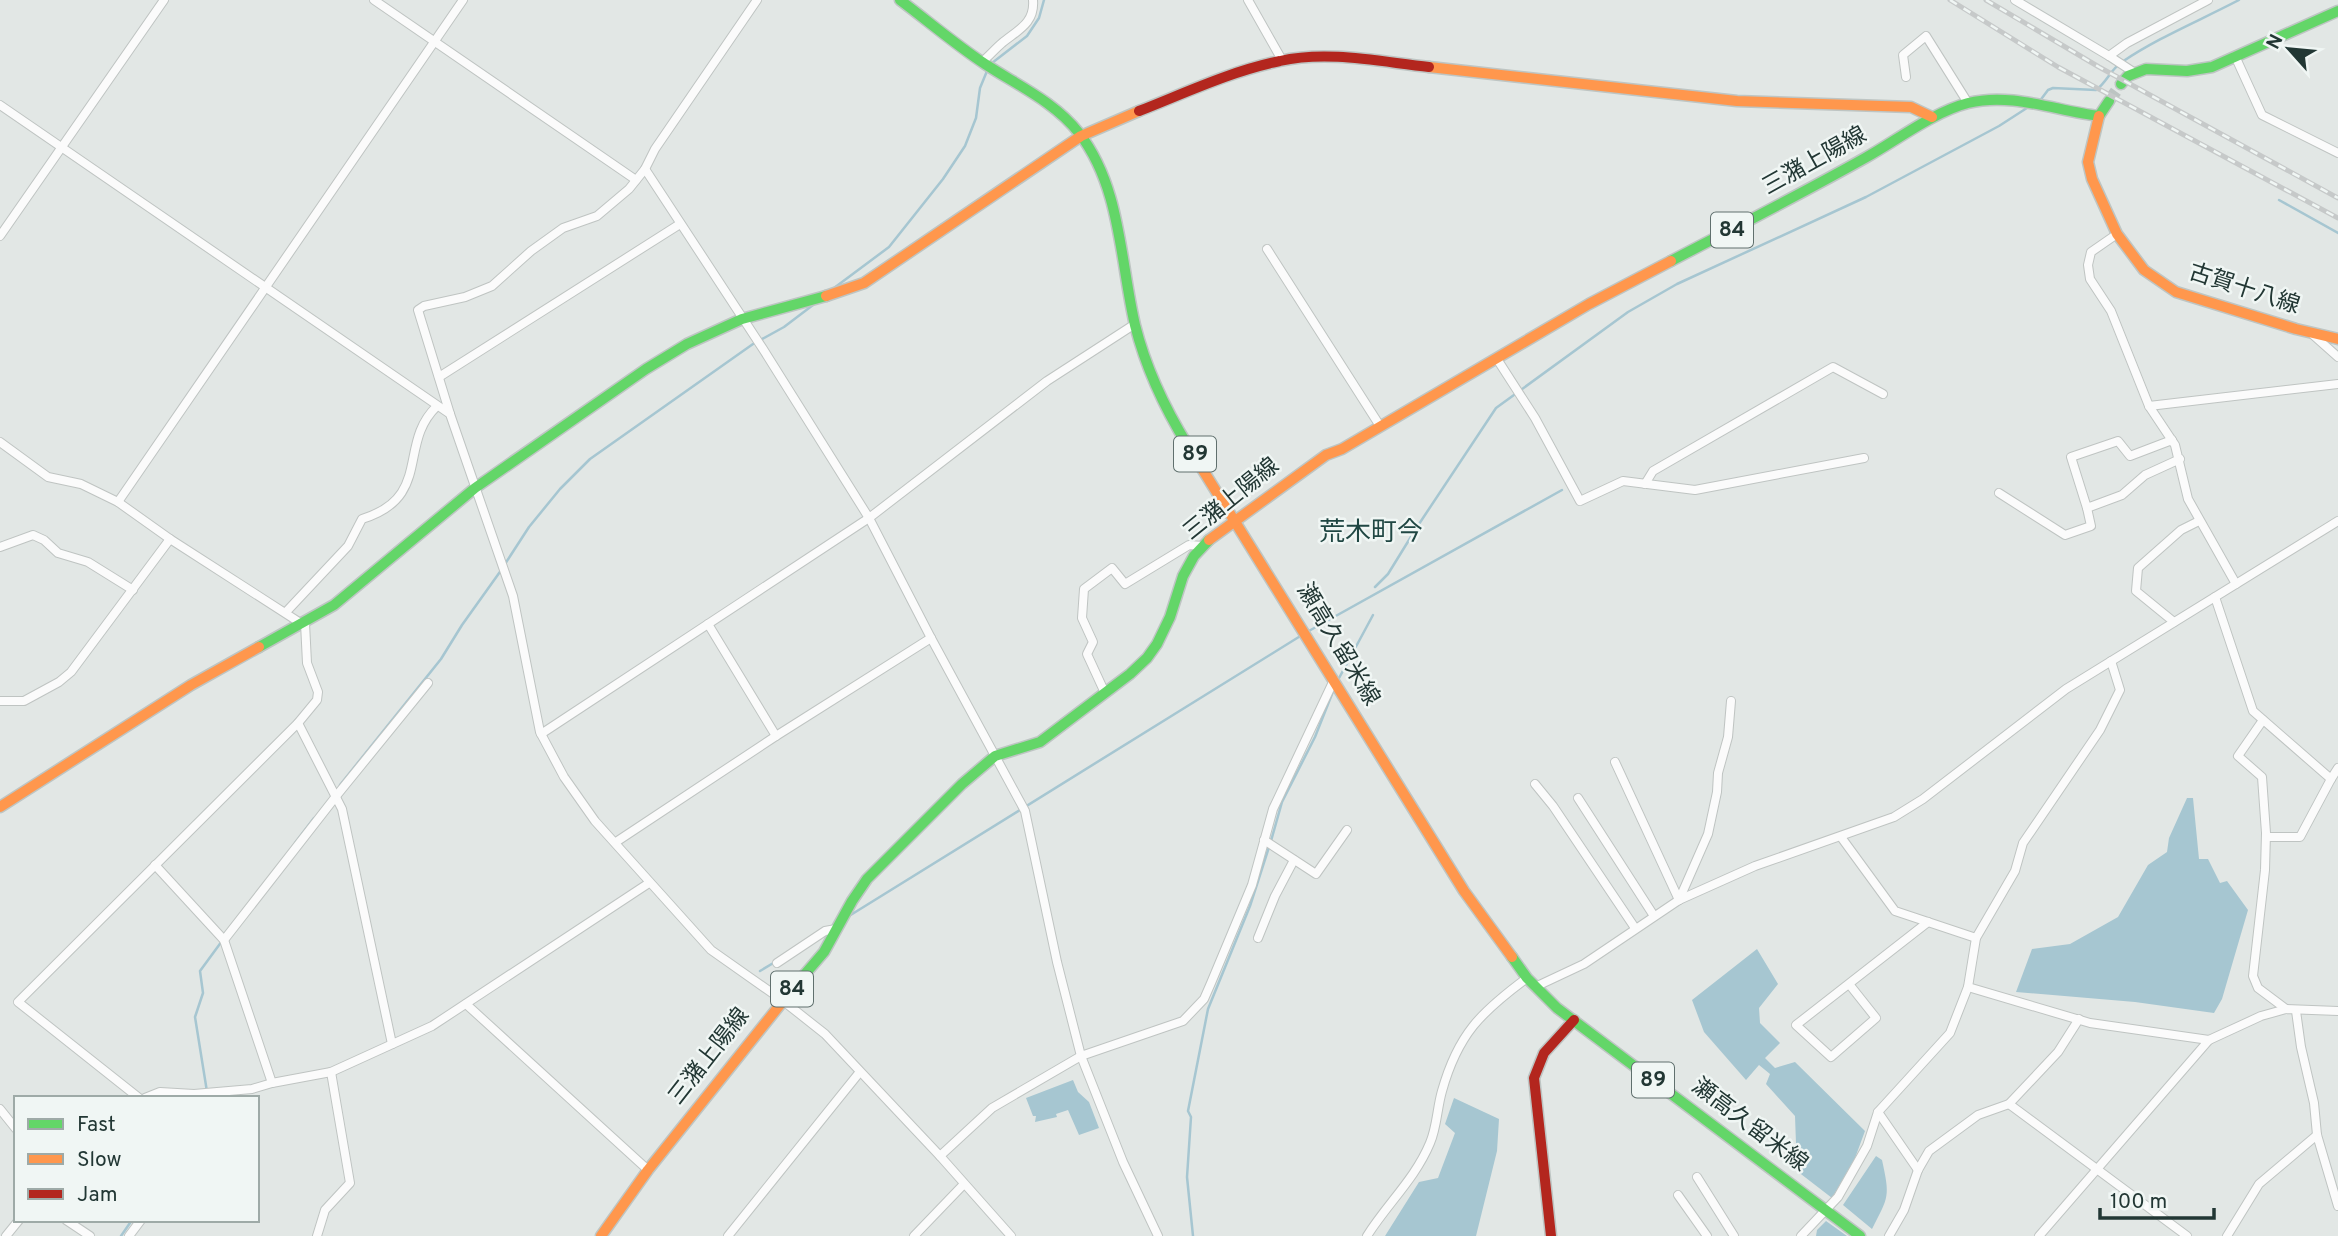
<svg xmlns="http://www.w3.org/2000/svg" width="2338" height="1236" font-family="Overpass,'Noto Sans JP',sans-serif">
<style>
.water{fill:#a6c6d1}
.lines{fill:none;stroke-linecap:round;stroke-linejoin:round}
.stream{stroke:#a6c6d1;stroke-width:2.5}
.primary-tunnel{stroke:#bcc4c2;stroke-width:12;stroke-dasharray:12 6;stroke-linecap:butt}
.street-casing{stroke:#bfc4c2;stroke-width:10}
.fast-casing{stroke:#bec5c3;stroke-width:13}
.slow-casing{stroke:#bec5c3;stroke-width:13}
.jam-casing{stroke:#bec5c3;stroke-width:13}
.street{stroke:#fbfbfb;stroke-width:8}
.fast{stroke:#63d668;stroke-width:10}
.slow{stroke:#ff974d;stroke-width:10}
.jam{stroke:#b3261e;stroke-width:10}
.rail-casing{stroke:#c6c9c9;stroke-width:5}
.rail{stroke:#f0f6f4;stroke-width:2.5;stroke-dasharray:8;stroke-linecap:butt}
.labels{text-anchor:middle;dominant-baseline:central;stroke-width:5;stroke-linejoin:round;paint-order:stroke}
.shield{fill:#f0f6f4;stroke:#60706e;stroke-width:2}
.shield-label{font-size:21px;font-weight:bold;fill:#223734}
.street-label{font-size:23px;fill:#223734;stroke:#f0f6f4}
.quarter-label{font-size:26px;fill:#204743;stroke:#f0f6f4}
</style>
<rect width="100%" height="100%" fill="#e2e7e5"/>
<g class="water">
<path d="M 2187,798 L 2193,798 L 2199,859 L 2208,859 L 2220,883 L 2227,881 L 2248,910 L 2222,999 L 2214,1013 L 2135,1002 L 2016,992 L 2032,949 L 2070,944 L 2118,917 L 2148,865 L 2167,852 L 2169,838 Z"/>
<path d="M 1757,949 L 1778,984 L 1759,1008 L 1760,1023 L 1780,1043 L 1765,1058 L 1775,1068 L 1795,1062 L 1865,1131 L 1855,1158 L 1832,1198 L 1797,1171 L 1795,1116 L 1766,1084 L 1770,1074 L 1759,1065 L 1746,1080 L 1704,1032 L 1692,1000 Z"/>
<path d="M 1073,1080 L 1078,1092 L 1089,1102 L 1099,1128 L 1079,1135 L 1068,1110 L 1056,1114 L 1057,1117 L 1035,1122 L 1036,1116 L 1033,1116 L 1026,1098 Z"/>
<path d="M 1454,1098 L 1499,1119 L 1497,1151 L 1476,1236 L 1385,1236 L 1419,1182 L 1438,1178 L 1455,1133 L 1445,1124 Z"/>
<path d="M 1876,1156 L 1882,1160 C 1890,1197 1889,1196 1872,1229 L 1843,1205 Z"/>
<path d="M 1826,1221 L 1847,1236 L 1816,1236 L 1817,1230 Z"/>
</g>
<g class="lines">
<g class="stream">
<path d="M 992,63 L 1027,36 L 1039,18 L 1044,0"/>
<path d="M 2039,102 L 2048,90 L 2053,88 L 2096,90 C 2107,82 2110,70 2122,62 C 2159,37 2199,21 2239,0"/>
<path d="M 2279,200 L 2338,233"/>
<path d="M 834,288 L 889,247 L 943,179 L 965,146 L 976,118 L 980,88 L 987,71"/>
<path d="M 505,564 L 529,527 L 560,489 L 590,459 L 753,344 L 784,327 L 813,305"/>
<path d="M 1375,587 L 1388,574 L 1417,527 L 1496,408 L 1628,312 L 1677,284 L 1866,197 L 1999,126 L 2030,106"/>
<path d="M 1307,632 L 1562,490"/>
<path d="M 1338,680 L 1373,615"/>
<path d="M 340,785 L 441,659 L 462,625 L 502,569"/>
<path d="M 1271,841 L 1282,802 L 1315,737 L 1334,689"/>
<path d="M 295,843 L 314,818"/>
<path d="M 849,916 L 1302,635"/>
<path d="M 760,971 L 775,962"/>
<path d="M 208,1098 L 195,1017 L 203,993 L 200,971 L 222,941"/>
<path d="M 121,1236 L 132,1220"/>
<path d="M 1193,1236 L 1187,1177 L 1191,1117 L 1188,1111 L 1208,1009 L 1250,906 L 1269,847"/>
</g>
<path class="primary-tunnel" d="M 2109,101 L 2121,84"/>
<g class="street-casing">
<g id="street">
<path d="M 374,0 L 636,180"/>
<path d="M 1248,0 L 1282,60"/>
<path d="M 2015,0 L 2109,56 L 2127,43 L 2208,0"/>
<path d="M 2109,56 L 2135,73"/>
<path d="M 2235,56 L 2262,115 L 2338,153"/>
<path d="M 982,62 C 989,56 995,49 1002,43 C 1018,30 1035,23 1033,0"/>
<path d="M 1906,77 L 1903,55 L 1926,36 L 1968,103"/>
<path d="M 0,105 L 450,414 L 513,596 L 540,732 L 564,777 L 595,821 L 711,950 L 782,1000 L 825,1034 L 940,1156 L 1011,1236"/>
<path d="M 645,169 L 763,349 L 869,518 L 931,638 L 1025,811 L 1057,962 L 1081,1056 L 1123,1162 L 1158,1236"/>
<path d="M 2117,234 L 2091,252 L 2088,265 L 2090,279 L 2111,311 L 2149,406 L 2175,445 L 2188,499 L 2236,584"/>
<path d="M 0,236 L 164,0"/>
<path d="M 1267,249 L 1380,426"/>
<path d="M 2311,333 L 2338,357"/>
<path d="M 1497,359 L 1535,418 L 1580,501 L 1623,481 L 1695,490 L 1864,458"/>
<path d="M 439,377 L 680,224"/>
<path d="M 2149,406 L 2338,384"/>
<path d="M 450,414 L 418,310 L 424,306 L 465,297 L 492,286 L 531,251 L 563,228 L 597,216 L 629,189 L 645,169 L 655,149 L 757,0"/>
<path d="M 2172,440 L 2130,456 L 2118,441 L 2071,457 L 2087,508 L 2122,495 L 2145,475 L 2180,459"/>
<path d="M 0,442 L 48,477 L 81,484 L 118,502 L 170,539 L 302,624"/>
<path d="M 1645,484 L 1653,471 L 1833,367 L 1883,394"/>
<path d="M 1999,493 L 2065,535 L 2091,526 L 2087,508"/>
<path d="M 118,502 L 463,0"/>
<path d="M 0,547 L 33,535 L 44,540 L 58,553 L 88,562 L 133,590"/>
<path d="M 2215,597 L 2253,711 L 2331,779 L 2300,837 L 2266,837"/>
<path d="M 286,612 L 348,546 L 362,519 C 433,497 397,444 437,406"/>
<path d="M 2174,622 L 2136,591 L 2138,568 L 2181,530 L 2199,521"/>
<path d="M 708,624 L 776,736"/>
<path d="M 1105,693 L 1087,654 L 1093,642 L 1082,618 L 1084,589 L 1112,568 L 1125,584 L 1189,545 L 1203,546"/>
<path d="M 0,701 L 24,701 L 59,682 L 71,672 L 170,539"/>
<path d="M 2263,720 L 2238,756 L 2262,777 L 2266,833 L 2265,870 L 2253,976 L 2258,988 L 2286,1009"/>
<path d="M 298,723 L 342,809 L 392,1044"/>
<path d="M 541,734 L 869,518 L 1047,381 L 1135,324"/>
<path d="M 1615,762 L 1679,900"/>
<path d="M 2331,779 L 2338,768"/>
<path d="M 1535,784 L 1553,806 L 1635,928"/>
<path d="M 1578,798 L 1654,916"/>
<path d="M 1841,837 L 1895,911 L 1976,938"/>
<path d="M 1264,840 L 1316,874 L 1347,830"/>
<path d="M 616,842 L 776,736 L 931,638"/>
<path d="M 155,865 L 224,940 L 272,1083"/>
<path d="M 1679,900 L 1708,834 L 1717,792 L 1718,773 L 1728,737 L 1731,701"/>
<path d="M 1258,938 L 1275,896 L 1294,860"/>
<path d="M 224,940 L 337,795 L 428,683"/>
<path d="M 777,963 L 825,931 L 836,929"/>
<path d="M 1849,984 L 1876,1018 L 1831,1057 L 1796,1025 L 1928,922"/>
<path d="M 1535,987 L 1584,964 L 1679,900 L 1755,866 L 1894,817 L 1923,799 L 2066,689 L 2338,521"/>
<path d="M 1968,987 L 2090,1023 L 2209,1040"/>
<path d="M 466,1004 L 648,1170"/>
<path d="M 2296,1011 L 2301,1047 L 2314,1103 L 2317,1135 L 2338,1206"/>
<path d="M 139,1098 L 18,1002 L 298,723 L 317,700 L 318,692 L 307,663 L 305,623"/>
<path d="M 145,1098 L 160,1092 L 194,1094 L 252,1089 L 272,1083 L 331,1072 L 432,1026 L 649,883"/>
<path d="M 2009,1104 L 2187,1236"/>
<path d="M 0,1109 L 16,1129"/>
<path d="M 1878,1112 L 1918,1170"/>
<path d="M 940,1156 L 992,1108 L 1081,1056 L 1183,1021 L 1204,999 L 1211,983 L 1252,885 L 1273,809 L 1334,680"/>
<path d="M 1697,1177 L 1734,1236"/>
<path d="M 1678,1195 L 1707,1236"/>
<path d="M 66,1220 L 90,1236"/>
<path d="M 6,1236 L 19,1220"/>
<path d="M 129,1236 L 141,1220"/>
<path d="M 317,1236 L 325,1210 L 350,1183 L 331,1072"/>
<path d="M 728,1236 L 859,1073"/>
<path d="M 914,1236 L 964,1184"/>
<path d="M 1367,1236 C 1387,1204 1415,1179 1430,1143 C 1437,1127 1437,1108 1442,1091 C 1458,1034 1481,1012 1527,978"/>
<path d="M 1801,1236 L 1838,1197 L 1867,1146 L 1878,1112 L 1950,1033 L 1968,987 L 1976,938 L 2015,871 L 2023,843 L 2100,730 L 2120,690 L 2111,661"/>
<path d="M 1889,1236 L 1904,1210 L 1918,1170 L 1929,1151 L 1978,1115 L 2009,1104 L 2058,1052 L 2079,1019"/>
<path d="M 2039,1236 L 2209,1040 L 2261,1016 L 2286,1009 L 2338,1011"/>
<path d="M 2227,1236 L 2259,1184 L 2317,1135"/>
</g>
</g>
<g class="fast-casing">
<g id="fast">
<path d="M 900,0 C 928,21 956,45 985,64 C 1017,85 1055,102 1079,133 C 1121,187 1120,261 1135,325 C 1146,369 1164,407 1188,446"/>
<path d="M 2121,84 L 2128,76 L 2146,69 L 2187,71 L 2212,67 L 2338,11"/>
<path d="M 1671,261 C 1736,227 1801,194 1865,158 C 1896,141 1933,112 1968,103 C 2012,92 2056,111 2099,116 L 2109,101"/>
<path d="M 259,647 L 334,605 L 475,488 L 646,369 L 687,344 L 742,319 L 826,296"/>
<path d="M 1512,957 L 1527,978 L 1557,1008 L 1860,1236"/>
<path d="M 799,981 L 824,952 L 852,901 L 867,879 L 962,784 L 995,756 L 1040,742 L 1130,674 L 1147,658 L 1157,644 L 1170,617 L 1183,576 L 1194,556 L 1209,540"/>
</g>
</g>
<g class="slow-casing">
<g id="slow">
<path d="M 1429,67 L 1737,101 L 1911,107 L 1932,117"/>
<path d="M 2099,116 L 2088,162 L 2092,179 L 2117,234 L 2144,270 L 2176,292 L 2296,329 L 2338,339"/>
<path d="M 826,296 L 864,283 L 1081,136 L 1139,111"/>
<path d="M 1188,446 L 1464,891 L 1512,957"/>
<path d="M 1209,540 L 1326,455 L 1342,449 L 1589,304 L 1671,261"/>
<path d="M 0,807 L 191,685 L 259,647"/>
<path d="M 601,1236 L 648,1170 L 799,981"/>
</g>
</g>
<g class="jam-casing">
<g id="jam">
<path d="M 1139,111 C 1185,93 1231,71 1280,61 C 1328,50 1381,62 1429,67"/>
<path d="M 1551,1236 L 1534,1078 L 1544,1053 L 1574,1020"/>
</g>
</g>
<use href="#street" class="street"/>
<use href="#fast" class="fast"/>
<use href="#slow" class="slow"/>
<use href="#jam" class="jam"/>
<g class="rail-casing">
<g id="rail">
<path d="M 1950,0 L 2058,67 L 2338,218"/>
<path d="M 1986,0 L 2099,67 L 2338,198"/>
</g>
</g>
<use href="#rail" class="rail"/>
</g>
<g class="labels">
<g class="shield">
<rect x="1711" y="212.5" width="42" height="35" rx="5"/>
<rect x="1174" y="436.5" width="42" height="35" rx="5"/>
<rect x="771" y="971.5" width="42" height="35" rx="5"/>
<rect x="1632" y="1062.5" width="42" height="35" rx="5"/>
</g>
<g class="shield-label">
<text x="1732" y="230">84</text>
<text x="1195" y="454">89</text>
<text x="792" y="989">84</text>
<text x="1653" y="1080">89</text>
</g>
<g class="street-label">
<text transform="translate(1815 162) rotate(-29)">三潴上陽線</text>
<text transform="translate(2244 290) rotate(18)">古賀十八線</text>
<text transform="translate(1232 500) rotate(-39)">三潴上陽線</text>
<text transform="translate(1337 645) rotate(59)">瀬高久留米線</text>
<text transform="translate(710 1057) rotate(-52)">三潴上陽線</text>
<text transform="translate(1749 1126) rotate(37)">瀬高久留米線</text>
</g>
<g class="quarter-label">
<text x="1371" y="533">荒木町今</text>
</g>
</g>
<rect x="14" y="1096" width="245" height="126" fill="#f0f6f4" stroke="#9eaaa7" stroke-width="2"/>
<rect x="28" y="1119" width="35" height="10" fill="#63d668" stroke="#9eaaa7" stroke-width="2"/>
<text x="77" y="1131" font-size="21" fill="#223734">Fast</text>
<rect x="28" y="1154" width="35" height="10" fill="#ff974d" stroke="#9eaaa7" stroke-width="2"/>
<text x="77" y="1166" font-size="21" fill="#223734">Slow</text>
<rect x="28" y="1189" width="35" height="10" fill="#b3261e" stroke="#9eaaa7" stroke-width="2"/>
<text x="77" y="1201" font-size="21" fill="#223734">Jam</text>
<g transform="translate(2289 49) rotate(297)" stroke="#f0f6f4" stroke-width="5" paint-order="stroke">
<path d="M0-5L12 26L0 18L-12 26Z" fill="#223734"/>
<text y="-10" font-size="19" font-weight="bold" text-anchor="middle" fill="#223734">N</text>
</g>
<path d="M2100 1208v10h114v-10" fill="none" stroke="#223734" stroke-width="3.5"/>
<text x="2110" y="1208" font-size="21" fill="#223734" stroke="#f0f6f4" stroke-width="5" paint-order="stroke">100 m</text>
</svg>
